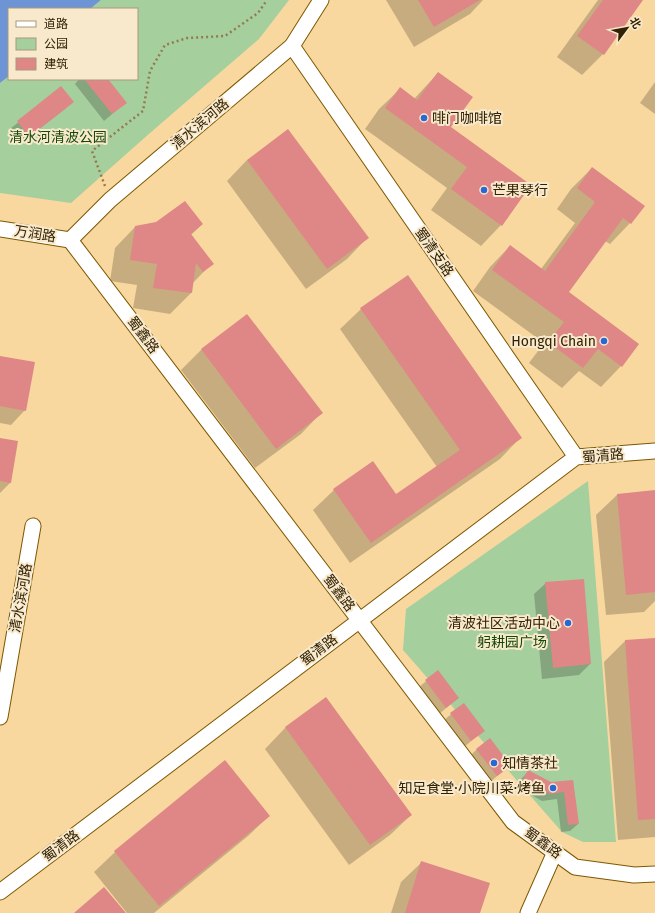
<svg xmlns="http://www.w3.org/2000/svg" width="655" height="913" font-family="'Fira Sans','Noto Sans SC',sans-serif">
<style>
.green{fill:#a6cf9e}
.water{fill:#6d94d5}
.shadow{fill:#0003}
.building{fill:#de8786}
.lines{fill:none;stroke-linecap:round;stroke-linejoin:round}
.street-casing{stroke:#7d5800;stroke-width:17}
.path{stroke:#947b4f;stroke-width:2.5;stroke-dasharray:2 3;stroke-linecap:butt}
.street{stroke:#fff;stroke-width:15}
.poi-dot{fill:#2868d5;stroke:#f8e8cc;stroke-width:1.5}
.labels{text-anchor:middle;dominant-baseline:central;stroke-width:4;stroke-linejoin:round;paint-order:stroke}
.poi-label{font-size:14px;fill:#322203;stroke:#f8e8cc;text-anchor:start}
.street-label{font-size:14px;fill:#322203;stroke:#f8e8cc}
.park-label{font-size:14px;fill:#144a07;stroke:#f8e8cc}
</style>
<rect width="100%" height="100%" fill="#f9d89f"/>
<g class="green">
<path d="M 101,0 L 289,0 L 259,39 L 150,133 L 71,203 L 0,193 L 0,83 L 9,76 L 9,79 L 137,79 L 137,9 L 90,9 Z"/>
<path d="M 588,481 L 616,842 L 583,842 L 562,832 L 403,650 L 406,609 Z"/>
</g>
<path class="water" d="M 0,0 L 101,0 L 90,9 L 9,9 L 9,76 L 0,83 Z"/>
<g class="shadow">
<path d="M 386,0 L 483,0 L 470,14 L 414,47 Z"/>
<path d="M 598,0 L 642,0 L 603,54 L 582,75 L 557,57 Z"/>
<path d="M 438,73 L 450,127 L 501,225 L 481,246 L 431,210 L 447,188 L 365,129 L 379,109 L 400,89 L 414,99 Z"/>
<path d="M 79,79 L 107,79 L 125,103 L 104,121 L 75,84 Z"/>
<path d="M 655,82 L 655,114 L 640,103 Z"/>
<path d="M 61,88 L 65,109 L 21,143 L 10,129 Z"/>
<path d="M 247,160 L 367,238 L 347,259 L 306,289 L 227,181 Z"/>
<path d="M 592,168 L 630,223 L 610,244 L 605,241 L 567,293 L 621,366 L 601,387 L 579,371 L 562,388 L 529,363 L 544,343 L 473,291 L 490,267 L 510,246 L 541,269 L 575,223 L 557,209 L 571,189 Z"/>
<path d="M 202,224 L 191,235 L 212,263 L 192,284 L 191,293 L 170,314 L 133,308 L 137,285 L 110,281 L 115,248 L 135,227 Z"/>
<path d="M 361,309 L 520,438 L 500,459 L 350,563 L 313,510 L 334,490 L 396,496 L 437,467 L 340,329 Z"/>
<path d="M 247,315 L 321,413 L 301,434 L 255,468 L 181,370 L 201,350 Z"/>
<path d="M 0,357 L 25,410 L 11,425 L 0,423 Z"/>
<path d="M 0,439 L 17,442 L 10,483 L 0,493 Z"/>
<path d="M 655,491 L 655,601 L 644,612 L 606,615 L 596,515 L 617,495 Z"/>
<path d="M 546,583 L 590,664 L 579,675 L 542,679 L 534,594 Z"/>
<path d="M 655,639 L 655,837 L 618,840 L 604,662 L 625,641 Z"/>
<path d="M 438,671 L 458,698 L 438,715 L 418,688 Z"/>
<path d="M 326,698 L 411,815 L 390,835 L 349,865 L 265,749 L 285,728 Z"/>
<path d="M 463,704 L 483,731 L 463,748 L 443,721 Z"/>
<path d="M 477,749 L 509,766 L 489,783 L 469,757 Z"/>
<path d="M 528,772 L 550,784 L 573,781 L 578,824 L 570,831 L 561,832 L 557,799 L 542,801 L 517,787 L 521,779 Z"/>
<path d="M 269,816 L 248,836 L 154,913 L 127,913 L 94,872 L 115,852 Z"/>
<path d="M 422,862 L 479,913 L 391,913 L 401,882 Z"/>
</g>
<g class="building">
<path d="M 418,0 L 480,0 L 434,27 Z"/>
<path d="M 603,0 L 643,0 L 604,55 L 577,36 Z"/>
<path d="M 438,72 L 473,97 L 451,127 L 531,185 L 502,226 L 451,189 L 467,167 L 385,108 L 400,87 L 417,100 Z"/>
<path d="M 84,79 L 108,79 L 127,103 L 112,114 Z"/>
<path d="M 61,86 L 74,102 L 29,137 L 17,121 Z"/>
<path d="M 288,129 L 369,238 L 327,269 L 247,160 Z"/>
<path d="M 592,167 L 645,206 L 631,224 L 623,218 L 569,292 L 639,344 L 622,367 L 598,349 L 583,368 L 548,342 L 564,322 L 492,270 L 510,245 L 545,271 L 595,202 L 577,188 Z"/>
<path d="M 185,201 L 203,224 L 191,234 L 214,264 L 203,272 L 196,263 L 192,293 L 153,288 L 157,264 L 130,260 L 135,226 L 156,222 Z"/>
<path d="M 408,275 L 522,438 L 371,543 L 333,489 L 373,461 L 396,494 L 460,450 L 360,308 Z"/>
<path d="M 247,314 L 323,413 L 276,449 L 201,349 Z"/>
<path d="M 0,356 L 35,362 L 26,411 L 0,406 Z"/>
<path d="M 0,438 L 18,441 L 11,483 L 0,481 Z"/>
<path d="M 655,490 L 655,592 L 626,595 L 617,494 Z"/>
<path d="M 584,579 L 591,664 L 553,668 L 545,582 Z"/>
<path d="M 655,638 L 655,819 L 638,820 L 625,640 Z"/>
<path d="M 438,670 L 459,698 L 446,708 L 425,680 Z"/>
<path d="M 326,697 L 412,815 L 370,845 L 285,727 Z"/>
<path d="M 464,703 L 485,731 L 471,741 L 450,713 Z"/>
<path d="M 490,738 L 511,766 L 497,776 L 476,749 Z"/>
<path d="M 225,760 L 270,816 L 159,906 L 114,851 Z"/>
<path d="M 528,770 L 551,782 L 573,780 L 579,824 L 568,825 L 564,792 L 550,794 L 523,779 Z"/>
<path d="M 421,861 L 490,883 L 480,913 L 405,913 Z"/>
<path d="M 104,887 L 126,913 L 74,913 Z"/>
</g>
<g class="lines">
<g class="street-casing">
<g id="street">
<path d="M 292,46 L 576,457"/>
<path d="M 0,229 L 70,240"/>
<path d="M 70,240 L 513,822 L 575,867 L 634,875 L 655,874"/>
<path d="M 70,240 L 110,200 L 292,46 L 321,0"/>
<path d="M 0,717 L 33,526"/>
<path d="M 0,892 L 576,457 L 655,451"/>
<path d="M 528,913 L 555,852"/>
</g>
</g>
<path class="path" d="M 105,186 L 92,151 L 143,111 L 150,71 L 165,45 L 187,38 L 225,36 L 258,13 L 267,0"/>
<use href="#street" class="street"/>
</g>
<g class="poi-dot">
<circle cx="424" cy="118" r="4"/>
<circle cx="484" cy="190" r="4"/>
<circle cx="604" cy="341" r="4"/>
<circle cx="568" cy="623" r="4"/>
<circle cx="494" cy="763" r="4"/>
<circle cx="553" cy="788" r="4"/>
</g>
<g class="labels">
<g class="poi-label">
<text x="432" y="118">啡门咖啡馆</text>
<text x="492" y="190">芒果琴行</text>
<text x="596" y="341" text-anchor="end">Hongqi Chain</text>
<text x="560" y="623" text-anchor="end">清波社区活动中心</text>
<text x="502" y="763">知情茶社</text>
<text x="545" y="788" text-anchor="end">知足食堂·小院川菜·烤鱼</text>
</g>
<g class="street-label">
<text transform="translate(200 124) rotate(-40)">清水滨河路</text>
<text transform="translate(35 234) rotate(9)">万润路</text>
<text transform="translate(434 252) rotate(55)">蜀清支路</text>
<text transform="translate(143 335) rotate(53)">蜀鑫路</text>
<text transform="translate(603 456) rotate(-5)">蜀清路</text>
<text transform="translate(339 593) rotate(53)">蜀鑫路</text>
<text transform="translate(21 598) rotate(-80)">清水滨河路</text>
<text transform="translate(319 650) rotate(-37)">蜀清路</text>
<text transform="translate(543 843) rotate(36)">蜀鑫路</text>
<text transform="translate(61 846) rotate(-37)">蜀清路</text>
</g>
<g class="park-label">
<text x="58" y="137">清水河清波公园</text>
<text x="512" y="642">躬耕园广场</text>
</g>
</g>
<rect x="8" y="8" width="130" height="72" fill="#f8e8cc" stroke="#a9997c"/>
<rect x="16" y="21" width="20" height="6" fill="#ffffff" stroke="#a9997c"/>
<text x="44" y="28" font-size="12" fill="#322203">道路</text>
<rect x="16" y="38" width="20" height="12" fill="#a6cf9e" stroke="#a9997c"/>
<text x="44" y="48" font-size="12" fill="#322203">公园</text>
<rect x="16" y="58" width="20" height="12" fill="#de8786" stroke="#a9997c"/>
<text x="44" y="68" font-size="12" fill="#322203">建筑</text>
<g transform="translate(627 28) rotate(58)" stroke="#f8e8cc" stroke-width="3" paint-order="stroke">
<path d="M0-3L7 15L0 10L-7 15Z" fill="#322203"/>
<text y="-6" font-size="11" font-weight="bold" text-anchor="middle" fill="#322203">北</text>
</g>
</svg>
